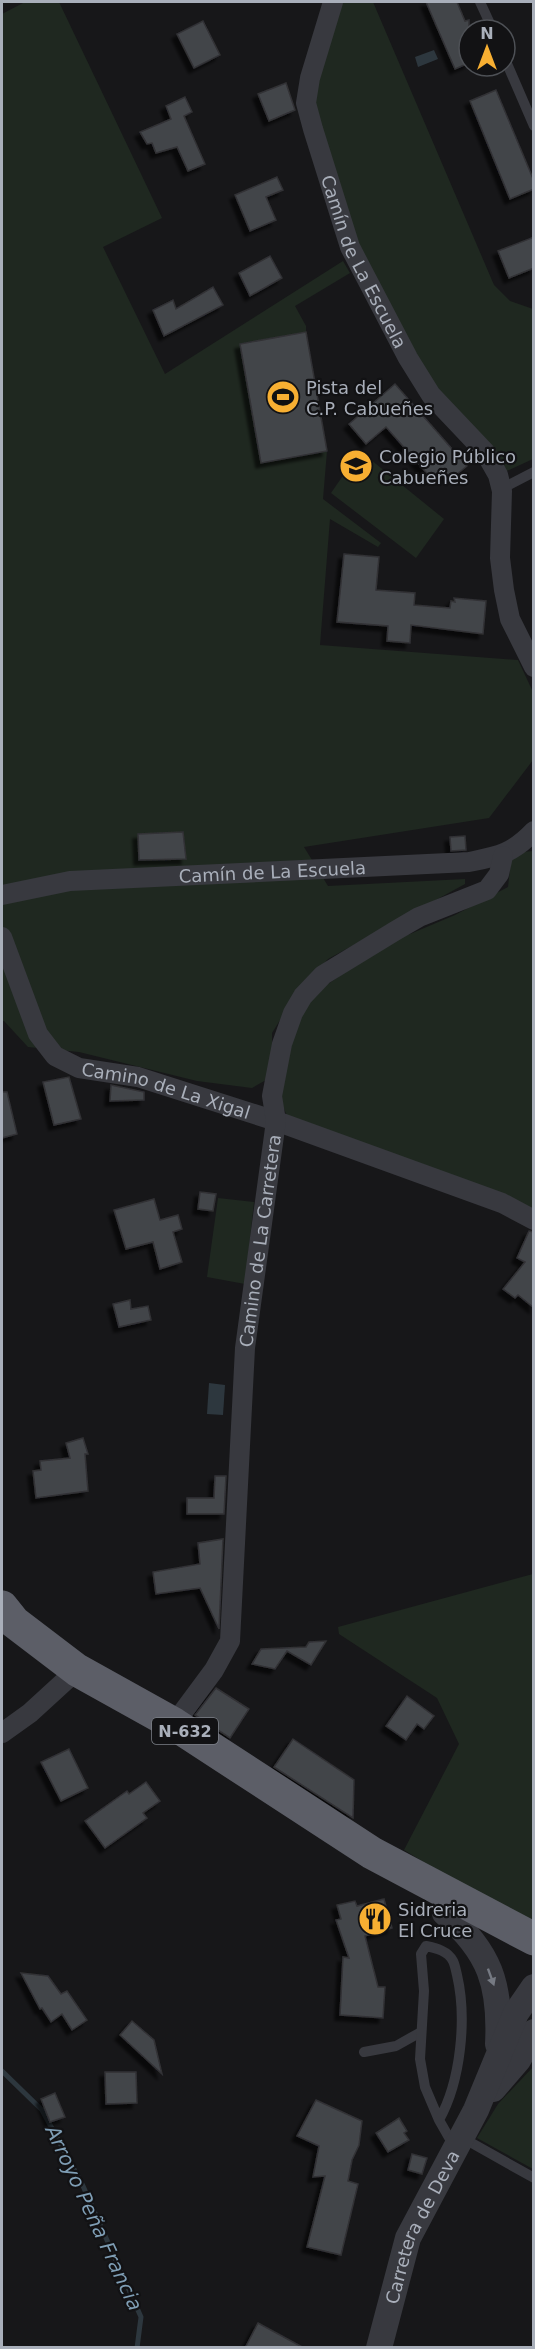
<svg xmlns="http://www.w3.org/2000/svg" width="535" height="2349" font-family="'DejaVu Sans',sans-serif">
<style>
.green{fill:#1f2820;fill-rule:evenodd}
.water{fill:#2d373e}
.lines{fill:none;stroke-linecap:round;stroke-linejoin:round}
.stream{stroke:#2d373e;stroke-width:5}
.building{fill:#434549;stroke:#313135;stroke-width:1.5;filter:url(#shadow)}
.service{stroke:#38393f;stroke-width:10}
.minor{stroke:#38393f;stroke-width:20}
.tertiary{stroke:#38393f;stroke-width:26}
.trunk{stroke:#5c5e67;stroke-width:33}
.oneway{fill:#767a83}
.labels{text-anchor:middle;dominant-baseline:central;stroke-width:4.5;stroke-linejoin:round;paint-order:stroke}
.shield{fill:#121214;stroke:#7c8088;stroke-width:1.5}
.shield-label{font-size:16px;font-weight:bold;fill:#a9afba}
.street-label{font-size:18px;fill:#a9afba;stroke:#121214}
.poi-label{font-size:18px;fill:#a9afba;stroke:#121214;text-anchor:start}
.water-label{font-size:20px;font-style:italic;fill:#7f9eb5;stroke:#121214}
</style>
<defs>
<filter id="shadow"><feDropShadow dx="-5" dy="5" stdDeviation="1.5" flood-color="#0009"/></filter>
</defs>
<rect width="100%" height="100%" fill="#171719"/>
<g class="green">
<path d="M 25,2 L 59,2 L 162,218 L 103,247 L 165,374 L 343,261 L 350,273 L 295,306 L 306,326 L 306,332 L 240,344 L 261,462 L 327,451 L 323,499 L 381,543 L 378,547 L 330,519 L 320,645 L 518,660 L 533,692 L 533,760 L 489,818 L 304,847 L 328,886 L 465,879 L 465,884 L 328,959 L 295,996 L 272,1033 L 272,1058 L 266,1080 L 252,1088 L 197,1081 L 79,1052 L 28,1047 L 4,1021 L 2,1021 L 2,14 ZM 182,832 L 186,859 L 139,860 L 138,834 Z"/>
<path d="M 333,2 L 373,2 L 494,285 L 510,301 L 533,309 L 533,459 L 498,475 L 431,395 L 350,247 L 313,129 L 310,78 Z"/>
<path d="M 360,451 L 444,519 L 416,558 L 331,493 Z"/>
<path d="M 533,851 L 533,1210 L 287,1116 L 278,1094 L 293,1034 L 308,998 L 384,945 L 455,915 L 508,887 L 511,860 L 522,852 Z"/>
<path d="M 218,1198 L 254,1202 L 245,1284 L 207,1277 Z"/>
<path d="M 533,1574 L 533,1923 L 466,1888 L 404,1850 L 459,1744 L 437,1698 L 339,1634 L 338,1627 Z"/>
<path d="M 533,2067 L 533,2169 L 477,2138 L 498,2104 Z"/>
</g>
<g class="water">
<path d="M 434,50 L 438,59 L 418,67 L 415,57 Z"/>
<path d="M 209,1383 L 225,1385 L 223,1415 L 207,1414 Z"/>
</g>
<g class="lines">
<path class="stream" d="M 2,2071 L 42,2110 L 83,2186 L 141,2317 L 137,2348"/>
</g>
<g class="building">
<path d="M 426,2 L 457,2 L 465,21 L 469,20 L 469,63 L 455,69 Z"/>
<path d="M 203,21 L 220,55 L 194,68 L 177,34 Z"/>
<path d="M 286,83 L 295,110 L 269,121 L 258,94 Z"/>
<path d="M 496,90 L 534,181 L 534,189 L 510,199 L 470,101 Z"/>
<path d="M 185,97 L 192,112 L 184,116 L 205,164 L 188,171 L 177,147 L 156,153 L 152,143 L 147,144 L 140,132 L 171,119 L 166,106 Z"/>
<path d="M 277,177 L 283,190 L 266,197 L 276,220 L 250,231 L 235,195 Z"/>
<path d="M 534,237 L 534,268 L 509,278 L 498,251 Z"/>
<path d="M 270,256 L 282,278 L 250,296 L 239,273 Z"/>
<path d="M 213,287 L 223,305 L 164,336 L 153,310 L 173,300 L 176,309 Z"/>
<path d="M 306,332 L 327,451 L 261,463 L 240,344 Z"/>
<path d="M 395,384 L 467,466 L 451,479 L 446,473 L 442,476 L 439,473 L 432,479 L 386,427 L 366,444 L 349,424 Z"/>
<path d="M 344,554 L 379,557 L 376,590 L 415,593 L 414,605 L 450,608 L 451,601 L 455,602 L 454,598 L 486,601 L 483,634 L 411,625 L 410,643 L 387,641 L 388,626 L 337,622 Z"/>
<path d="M 183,832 L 186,859 L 139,860 L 138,834 Z"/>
<path d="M 465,836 L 466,850 L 451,851 L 450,837 Z"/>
<path d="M 69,1077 L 81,1119 L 54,1125 L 43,1082 Z"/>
<path d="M 111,1085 L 144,1092 L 144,1100 L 110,1101 Z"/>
<path d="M 2,1092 L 7,1092 L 17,1134 L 2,1138 Z"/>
<path d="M 200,1192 L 216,1194 L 213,1211 L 198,1209 Z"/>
<path d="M 154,1199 L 160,1220 L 178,1215 L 182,1229 L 173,1232 L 182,1262 L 160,1269 L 153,1242 L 126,1249 L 114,1210 Z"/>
<path d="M 529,1231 L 534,1232 L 534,1308 L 518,1295 L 515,1298 L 503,1289 L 525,1262 L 517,1258 Z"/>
<path d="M 130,1300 L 131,1309 L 148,1306 L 151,1320 L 119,1327 L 113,1304 Z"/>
<path d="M 83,1438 L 88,1454 L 85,1454 L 88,1491 L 36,1498 L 33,1471 L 41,1470 L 40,1461 L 70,1458 L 66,1443 Z"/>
<path d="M 215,1476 L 226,1476 L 224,1514 L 187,1514 L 187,1498 L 214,1498 Z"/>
<path d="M 223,1539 L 219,1629 L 200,1588 L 156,1594 L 153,1572 L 200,1564 L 198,1543 Z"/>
<path d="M 326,1641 L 311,1665 L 287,1651 L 275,1669 L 252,1664 L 261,1649 L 306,1647 L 309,1642 Z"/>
<path d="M 216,1688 L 249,1709 L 230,1738 L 195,1715 Z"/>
<path d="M 407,1696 L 434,1716 L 424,1729 L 417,1724 L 406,1740 L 386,1726 Z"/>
<path d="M 293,1739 L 354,1780 L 353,1818 L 274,1767 Z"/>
<path d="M 69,1749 L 88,1788 L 61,1801 L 41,1762 Z"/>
<path d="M 146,1782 L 160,1801 L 143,1813 L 147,1818 L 105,1848 L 85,1821 L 127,1791 L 129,1794 Z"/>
<path d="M 384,1899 L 392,1928 L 365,1936 L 378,1987 L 385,1987 L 383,2018 L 340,2015 L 343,1957 L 349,1958 L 336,1920 L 341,1919 L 337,1905 L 355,1901 L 357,1906 Z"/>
<path d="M 21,1973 L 48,1976 L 61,1994 L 67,1991 L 87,2020 L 72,2030 L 62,2014 L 51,2022 L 42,2008 L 40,2009 Z"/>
<path d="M 132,2021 L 154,2040 L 162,2074 L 120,2035 Z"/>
<path d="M 105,2072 L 136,2072 L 137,2103 L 106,2104 Z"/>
<path d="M 55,2093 L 65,2117 L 50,2122 L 41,2099 Z"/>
<path d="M 316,2100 L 362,2121 L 359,2145 L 352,2160 L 348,2181 L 358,2184 L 341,2255 L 307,2247 L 325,2176 L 313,2177 L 319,2146 L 297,2136 Z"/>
<path d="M 399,2118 L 407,2131 L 404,2133 L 409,2140 L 388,2152 L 376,2133 Z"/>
<path d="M 412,2154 L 427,2158 L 422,2174 L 408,2170 Z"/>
<path d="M 258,2323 L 304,2348 L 245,2348 Z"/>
</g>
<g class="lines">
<g class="service">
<path d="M 480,2 L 493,30"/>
<path d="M 505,59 L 534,126"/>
<path d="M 501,489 L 534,472"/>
<path d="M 364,2052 L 396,2046 L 421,2032"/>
<path d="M 439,2120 L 425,2087 L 420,2059 L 424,1991 L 421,1954 L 426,1946 C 436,1948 448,1951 453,1961 C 455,1965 456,1971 457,1975 C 467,2018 461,2081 439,2120 L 455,2148"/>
<path d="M 461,2137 L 534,2178"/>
</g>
<g class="minor">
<path id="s1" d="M 333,2 L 310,78 L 306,103 L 313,129 L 350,247 L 408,358 L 431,395 L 485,452 L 498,475 L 502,491 L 500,558 L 504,590 L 510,619 L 534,667"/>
<path id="s2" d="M 2,895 L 70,881 L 469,862 C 499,856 512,854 534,831"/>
<path id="s3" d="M 2,937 L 38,1034 L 55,1056 L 79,1068 L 138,1077 L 276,1121 L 502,1203 L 534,1220"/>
<path id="s4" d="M 174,1724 L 214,1670 L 230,1641 L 245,1348 L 276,1121 L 272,1096 L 282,1044 L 293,1013 L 303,996 L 323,975 L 395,931 L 419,917 L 487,890 L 499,874 L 503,856"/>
<path d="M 2,1733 L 30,1713 L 77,1670"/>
</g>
<g class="tertiary">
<path d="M 445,1913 C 490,1952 501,1985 498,2044"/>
<path d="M 493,2089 L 518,2060 L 534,2032"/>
<path id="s5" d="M 379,2348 L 408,2238 L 476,2110 L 516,2013 L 534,1987"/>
</g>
<path class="trunk" d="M 2,1607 L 14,1622 L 77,1670 L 174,1724 L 372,1853 L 534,1939"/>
</g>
<defs><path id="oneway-solid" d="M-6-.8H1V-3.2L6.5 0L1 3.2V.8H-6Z" transform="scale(1.5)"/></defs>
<use class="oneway" href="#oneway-solid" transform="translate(491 1977) rotate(70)"/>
<defs>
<g id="stadium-disc" transform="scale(1.725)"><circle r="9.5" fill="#f7af32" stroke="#121214"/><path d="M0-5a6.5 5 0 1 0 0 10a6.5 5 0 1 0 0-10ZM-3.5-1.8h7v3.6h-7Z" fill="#111"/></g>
<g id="school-disc" transform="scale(1.725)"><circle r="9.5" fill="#f7af32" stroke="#121214"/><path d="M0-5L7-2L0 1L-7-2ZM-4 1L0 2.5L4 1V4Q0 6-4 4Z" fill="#111"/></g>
<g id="restaurant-disc" transform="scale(1.725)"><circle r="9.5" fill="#f7af32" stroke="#121214"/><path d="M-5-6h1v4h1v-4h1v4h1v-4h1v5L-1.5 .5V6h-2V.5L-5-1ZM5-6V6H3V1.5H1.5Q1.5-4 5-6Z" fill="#111"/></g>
</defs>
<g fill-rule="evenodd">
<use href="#stadium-disc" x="283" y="397"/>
<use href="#school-disc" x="356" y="466"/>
<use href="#restaurant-disc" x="375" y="1919"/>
</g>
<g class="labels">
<rect class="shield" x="152" y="1718" width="66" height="26" rx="4.5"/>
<g class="shield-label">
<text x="185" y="1731">N-632</text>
</g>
<g class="street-label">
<text stroke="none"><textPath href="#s1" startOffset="274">Camín de La Escuela</textPath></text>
<text stroke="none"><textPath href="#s2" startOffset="272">Camín de La Escuela</textPath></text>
<text stroke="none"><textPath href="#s3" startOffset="248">Camino de La Xigal</textPath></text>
<text stroke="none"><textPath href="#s4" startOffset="502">Camino de La Carretera</textPath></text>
<text stroke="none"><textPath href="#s5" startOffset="129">Carretera de Deva</textPath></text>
</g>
<g class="poi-label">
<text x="306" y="387">Pista del<tspan x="306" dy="21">C.P. Cabueñes</tspan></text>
<text x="379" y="456">Colegio Público<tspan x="379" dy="21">Cabueñes</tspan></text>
<text x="398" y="1909">Sidreria<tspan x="398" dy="21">El Cruce</tspan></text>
</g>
<g class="water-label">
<text transform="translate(94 2218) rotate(65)">Arroyo Peña Francia</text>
</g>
</g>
<rect width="535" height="2349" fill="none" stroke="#a9afba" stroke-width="6"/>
<g transform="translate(487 48)"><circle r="28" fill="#121214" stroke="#4e5156" stroke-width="1.5"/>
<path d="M0-4.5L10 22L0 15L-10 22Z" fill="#f7af32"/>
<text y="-9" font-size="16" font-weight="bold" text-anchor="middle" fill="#a9afba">N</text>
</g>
</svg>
